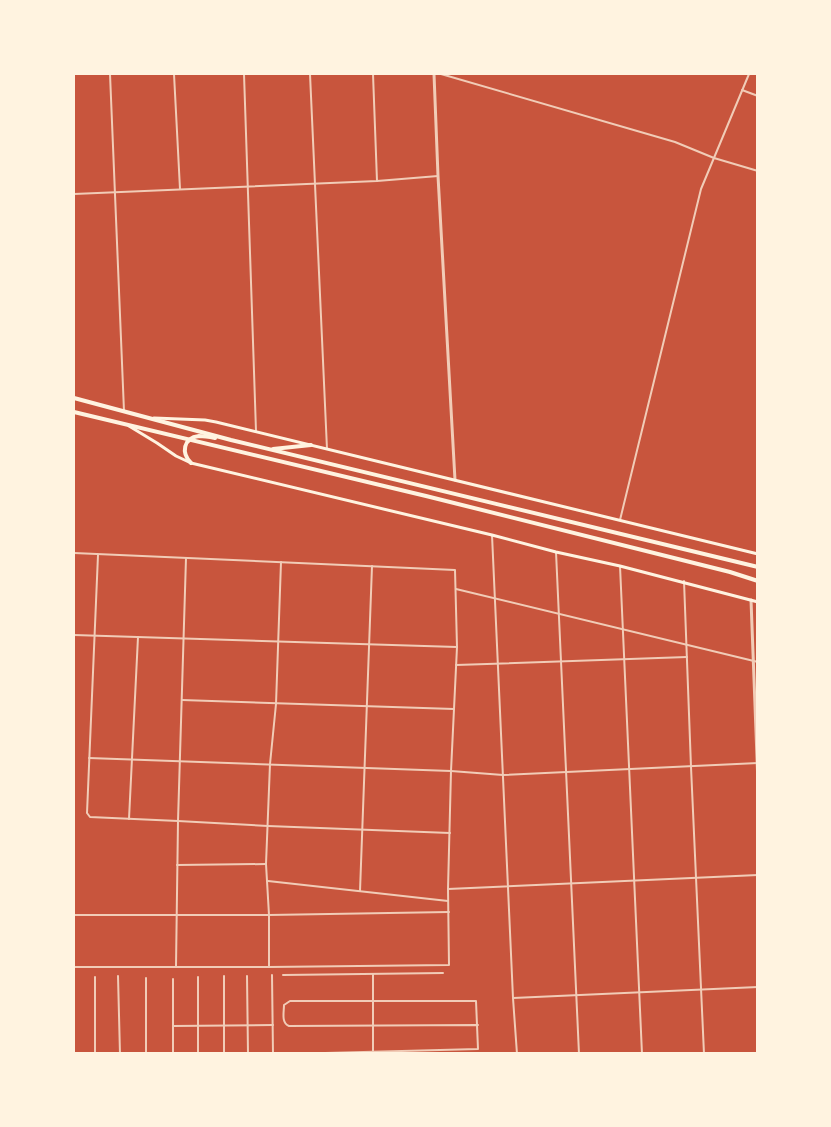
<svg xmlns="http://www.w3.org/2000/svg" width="831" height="1127" font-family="Roboto,sans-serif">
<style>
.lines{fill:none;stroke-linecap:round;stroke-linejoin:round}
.minor{stroke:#f1ccb7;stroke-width:2}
.tertiary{stroke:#f1ccb7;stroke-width:3}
.secondary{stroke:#fff3e0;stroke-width:3}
.primary{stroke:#fff3e0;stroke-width:4}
</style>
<rect width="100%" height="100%" fill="#c8553d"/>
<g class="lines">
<g class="minor">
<path d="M 110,74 L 124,411"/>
<path d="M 174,74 L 180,189"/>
<path d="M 244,74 L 256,431"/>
<path d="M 310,74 L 327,449"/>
<path d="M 373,74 L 377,181"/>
<path d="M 441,74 L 675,142 L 714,158 L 758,171"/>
<path d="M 742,90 L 758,96"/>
<path d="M 74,194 L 377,181 L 438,176"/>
<path d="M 620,520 L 701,189 L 749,74"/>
<path d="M 492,535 L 513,998 L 517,1054"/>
<path d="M 556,552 L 579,1054"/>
<path d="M 74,553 L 455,570 L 457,647 L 451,771 L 448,889 L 449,965 L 269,967 L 74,967"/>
<path d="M 98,555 L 87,813 L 90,817 L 178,821 L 268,826 L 450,833"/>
<path d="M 620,566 L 642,1054"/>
<path d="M 684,581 L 691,767 L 704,1054"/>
<path d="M 456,589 L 758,662"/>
<path d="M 74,635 L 457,647"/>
<path d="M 456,665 L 687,657"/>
<path d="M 182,700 L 454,709"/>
<path d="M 89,758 L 451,771 L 503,775 L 758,763"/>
<path d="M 129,819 L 138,637"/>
<path d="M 177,865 L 266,864"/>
<path d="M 268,881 L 448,901"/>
<path d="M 448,889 L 758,875"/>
<path d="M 360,891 L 372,566"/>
<path d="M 74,915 L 269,915 L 449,912"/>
<path d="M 176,966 L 178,821 L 186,558"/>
<path d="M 269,966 L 269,915 L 266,864 L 270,764 L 276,704 L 281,562"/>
<path d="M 373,974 L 373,1052"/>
<path d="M 272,975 L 273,1054"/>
<path d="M 283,975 L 443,973"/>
<path d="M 118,976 L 120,1054"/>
<path d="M 247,976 L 248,1054"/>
<path d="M 95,977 L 95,1054"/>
<path d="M 198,977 L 198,1054"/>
<path d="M 146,978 L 146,1054"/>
<path d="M 173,979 L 173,1054"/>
<path d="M 513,998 L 758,987"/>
<path d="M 173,1026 L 273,1025"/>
<path d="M 224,1054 L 224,976"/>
<path d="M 287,1054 L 478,1049 L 476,1001 L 290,1001 L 284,1005 C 284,1012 281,1023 289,1026 L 478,1025"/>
</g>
<g class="tertiary">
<path d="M 434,74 L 438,176 L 455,480"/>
<path d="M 751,600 L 758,784"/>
</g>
<g class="secondary">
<path d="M 154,418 L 205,420 L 216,422 L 758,554"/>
<path d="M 129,426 L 157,443 L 176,456 L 191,463 L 492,535 L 556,552 L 620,566 L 758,602"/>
</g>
<g class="primary">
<path d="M 74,398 L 231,440 L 758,567"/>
<path d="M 74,412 L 426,496 L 730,572 L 758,581"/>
<path d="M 273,449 L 311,445"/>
<path d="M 191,463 C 181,453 183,438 199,436 C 204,436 210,437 215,438"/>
</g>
</g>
<rect width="831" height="1127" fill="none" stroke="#fff3e0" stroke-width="150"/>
</svg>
